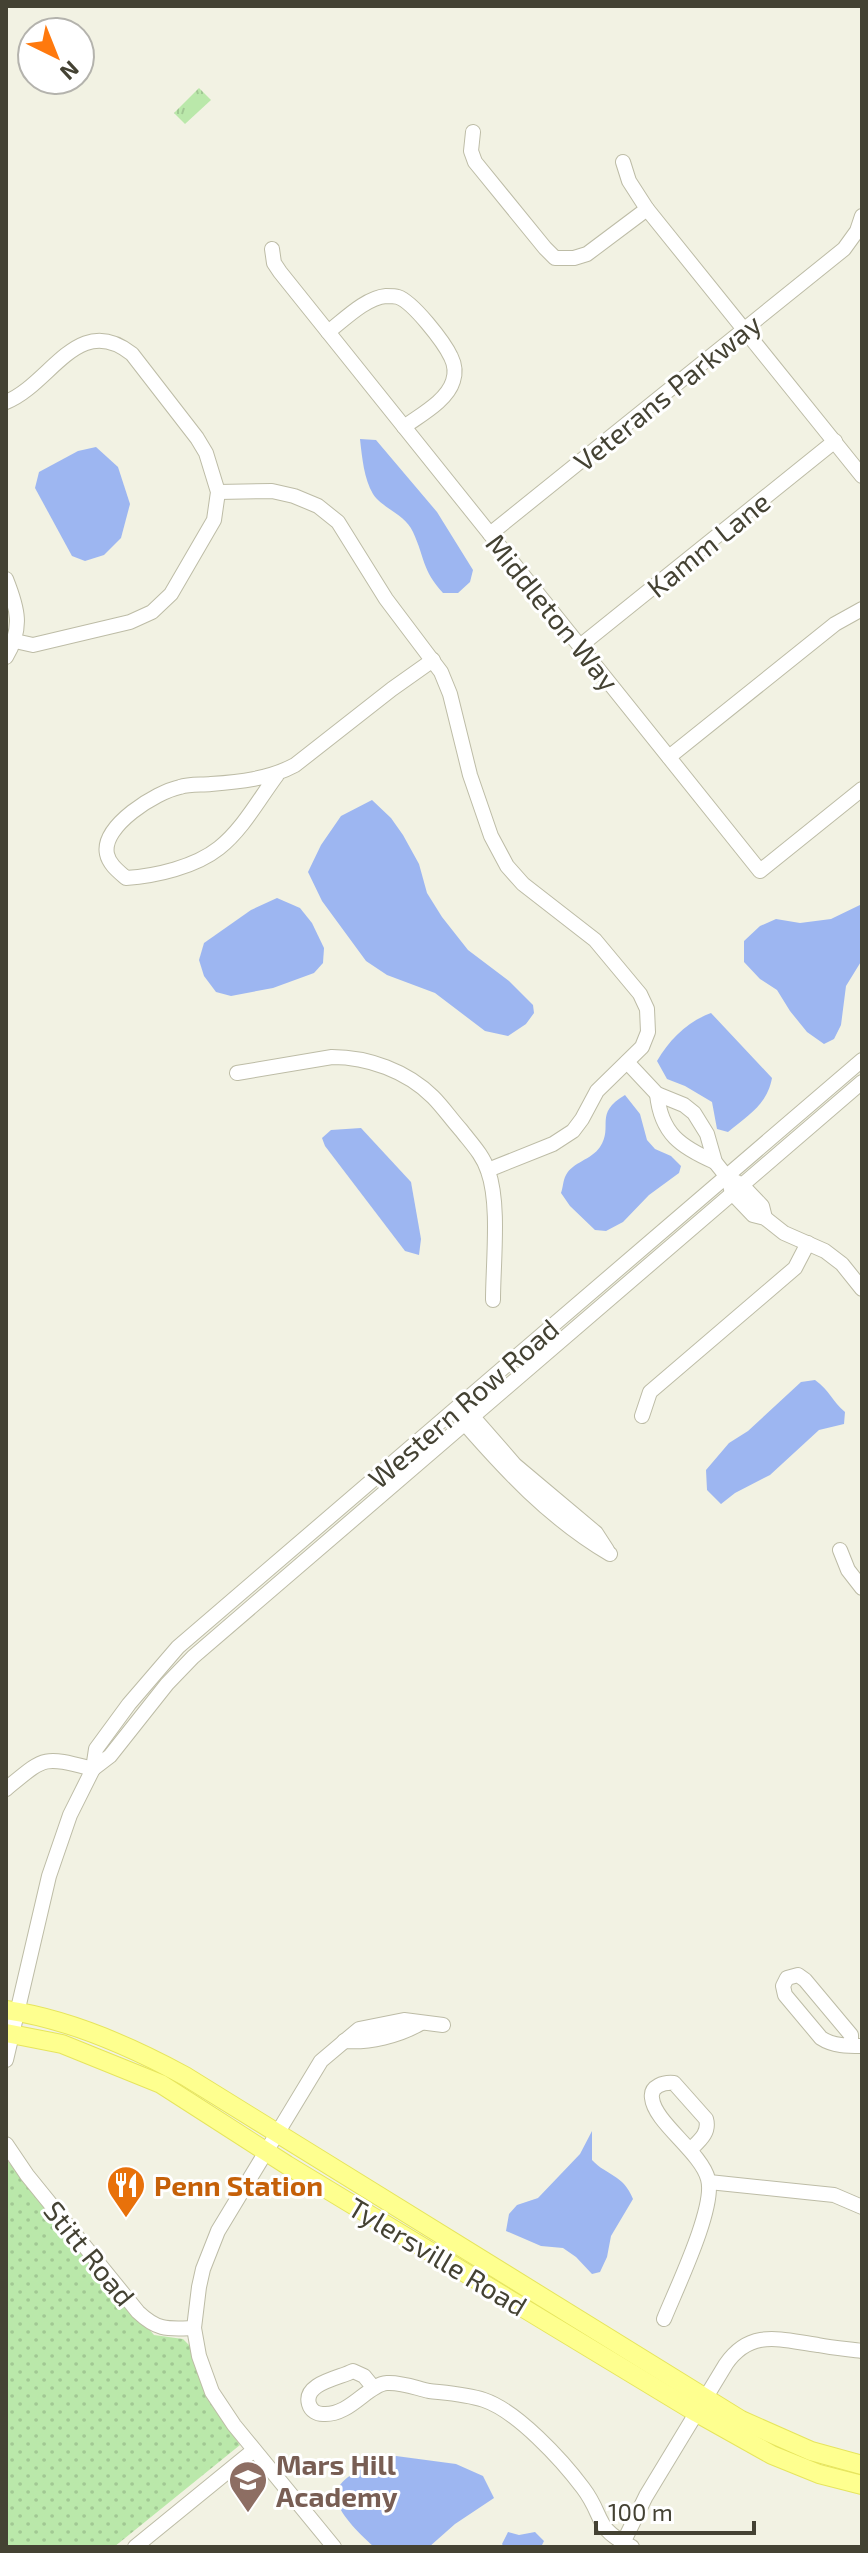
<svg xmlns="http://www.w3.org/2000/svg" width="868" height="2553" font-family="'Exo 2',sans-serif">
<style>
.grass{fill:url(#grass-dots)}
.park{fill:url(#park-tufts)}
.water{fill:#9db6f1}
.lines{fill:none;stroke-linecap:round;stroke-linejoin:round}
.minor-casing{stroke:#bdbca6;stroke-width:16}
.major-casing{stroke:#e6e55d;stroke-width:20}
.minor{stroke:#fff;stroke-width:14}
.major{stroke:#feff8f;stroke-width:18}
.labels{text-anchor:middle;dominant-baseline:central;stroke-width:6;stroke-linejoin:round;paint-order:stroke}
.street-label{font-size:28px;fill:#444233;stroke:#fff}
.food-label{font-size:28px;font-weight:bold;fill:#c56008;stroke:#fff;text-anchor:start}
.education-label{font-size:28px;font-weight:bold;fill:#785e54;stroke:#fff;text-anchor:start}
</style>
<defs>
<pattern id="grass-dots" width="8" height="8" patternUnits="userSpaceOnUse" patternTransform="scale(2)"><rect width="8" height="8" fill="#bae8aa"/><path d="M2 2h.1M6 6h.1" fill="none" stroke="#a1c893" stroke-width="1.8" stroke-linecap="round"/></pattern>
<pattern id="park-tufts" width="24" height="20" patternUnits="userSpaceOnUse" patternTransform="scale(2)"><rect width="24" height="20" fill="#bae8aa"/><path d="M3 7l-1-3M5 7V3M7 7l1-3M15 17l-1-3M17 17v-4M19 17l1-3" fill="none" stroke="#a1c893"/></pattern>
</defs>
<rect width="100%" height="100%" fill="#f2f2e3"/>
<path class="grass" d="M 6,2159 L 154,2335 L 183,2339 L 192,2348 L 206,2397 L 240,2445 L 114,2547 L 6,2547 Z"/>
<path class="park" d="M 199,88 L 211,100 L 185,124 L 174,113 Z"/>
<g class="water">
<path d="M 360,439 L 376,440 L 437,512 L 473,570 L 470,582 L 458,593 L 443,593 C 422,570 425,558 413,532 C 405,514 383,509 373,494 C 364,479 362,457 360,439 Z"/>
<path d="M 96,447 L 118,467 L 130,504 L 121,538 L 104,555 L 85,561 L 72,556 L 35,488 L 39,472 L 78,451 Z"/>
<path d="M 372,800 L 391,818 L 403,835 L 419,864 L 427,893 L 442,917 L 468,950 L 509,981 L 533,1005 L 534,1013 L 526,1024 L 508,1036 L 485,1031 L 435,993 L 387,975 L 366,961 L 322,901 L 308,872 L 321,845 L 341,816 Z"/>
<path d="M 277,898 L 300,908 L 312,923 L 324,948 L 323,963 L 314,973 L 273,988 L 231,996 L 216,992 L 204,976 L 199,960 L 204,943 L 251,910 Z"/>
<path d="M 862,904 L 862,960 L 846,986 L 841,1025 L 834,1039 L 824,1044 L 807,1032 L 790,1011 L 777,990 L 760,979 L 744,962 L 744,941 L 760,926 L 776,919 L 800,923 L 831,919 Z"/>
<path d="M 711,1013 L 772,1078 C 767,1105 748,1115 728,1132 L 717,1129 L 712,1102 L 685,1086 L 667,1079 L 657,1061 C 670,1039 687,1022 711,1013 Z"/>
<path d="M 625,1095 L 640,1114 L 647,1140 L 655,1149 L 671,1156 L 681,1166 L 679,1173 L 649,1195 L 623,1222 L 606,1231 L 595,1230 L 570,1206 L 561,1193 C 563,1188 563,1180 566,1175 C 573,1162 591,1160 600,1147 C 614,1126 593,1114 625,1095 Z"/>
<path d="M 361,1128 L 411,1182 L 421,1239 L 419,1255 L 405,1251 L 325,1146 L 322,1138 L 331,1130 Z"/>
<path d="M 815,1380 C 830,1391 832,1401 845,1412 L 844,1424 L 819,1430 L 770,1475 L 735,1493 L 721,1504 L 707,1490 L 706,1470 L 729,1443 L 748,1431 L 801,1382 Z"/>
<path d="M 592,2131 L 592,2160 C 607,2176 623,2174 633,2199 L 611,2236 L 607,2257 L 600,2272 L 592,2274 L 576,2257 L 563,2248 L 541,2246 L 506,2231 L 509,2214 L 517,2205 L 538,2198 L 580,2154 Z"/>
<path d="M 396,2456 L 456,2464 L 483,2476 L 494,2498 L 455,2524 L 429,2547 L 374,2547 C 317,2495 326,2479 396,2456 Z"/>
<path d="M 508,2532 L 519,2535 L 535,2532 L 544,2541 L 541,2547 L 504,2547 L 502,2544 Z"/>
</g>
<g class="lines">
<g class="minor-casing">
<g id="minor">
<path d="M 473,132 L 471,151 L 475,162 L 545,248 L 555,258 L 574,258 L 587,254 L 647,209"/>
<path d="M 623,162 L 629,181 L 647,209 L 862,476"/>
<path d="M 272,249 L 274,263 L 280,272 L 760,871 L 862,789"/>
<path d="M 328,332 C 344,320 365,298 386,296 C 388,296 395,296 398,297 C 413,302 444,342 451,357 C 455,365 456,372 453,381 C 447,401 420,415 404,427"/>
<path d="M 6,402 C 51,384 78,311 132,354 L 197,438 L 206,453 L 218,492 L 214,520 L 171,594 L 152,612 L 130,622 L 33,645 L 15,641"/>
<path d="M 218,492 L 272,491 L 294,496 L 318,506 L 338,522 L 386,599 L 441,672 L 450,694 L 470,775 L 491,836 L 507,866 L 523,884 L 595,940 L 640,994 L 647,1009 L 648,1032 L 642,1047 L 597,1091 L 582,1119 L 573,1131 L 553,1144 L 488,1170"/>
<path d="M 490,534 L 844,249 L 857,231 L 862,216"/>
<path d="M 6,579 C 18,609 23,628 6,657"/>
<path d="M 580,646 L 835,441"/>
<path d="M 669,757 L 835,624 L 862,609"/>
<path d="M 277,775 C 259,799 243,829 219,848 C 195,867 156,876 126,878 C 118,871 109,864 107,854 C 101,826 156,792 180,787 C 189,784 201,785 211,784 C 239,782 269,779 295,765 L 392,689 L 433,660"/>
<path d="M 627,1062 L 657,1094 L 684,1105 L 694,1113 L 707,1134 L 715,1162 L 727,1177 L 742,1185 L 762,1206 L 765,1218"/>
<path d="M 237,1073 L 332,1057 C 368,1057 407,1071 433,1097 C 443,1107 451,1119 461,1130 C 471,1143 483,1155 488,1171 C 500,1204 493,1263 493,1300"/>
<path d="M 657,1094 C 661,1134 681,1147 715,1162"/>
<path d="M 730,1185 L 732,1193 L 753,1215 L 765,1218 L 784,1233 L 825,1251 L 842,1264 L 862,1289"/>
<path d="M 467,1410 L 515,1465 L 596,1533 L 607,1550"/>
<path d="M 642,1416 L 650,1392 L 795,1268 L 808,1243"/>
<path d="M 459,1417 C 504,1469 550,1519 610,1554"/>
<path d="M 840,1550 L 848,1570 L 862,1588"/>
<path d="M 93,1769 L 110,1756 L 167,1684 L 193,1657 L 862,1082"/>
<path d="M 6,1789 C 46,1756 42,1756 93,1769"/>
<path d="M 344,2041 C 369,2043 399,2036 421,2023"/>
<path d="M 851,2046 L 851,2035 L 805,1980 L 798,1975 L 787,1978 L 783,1986 L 785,1995 L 821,2038 C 833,2046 848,2046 862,2046"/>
<path d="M 6,2060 L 49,1876 L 70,1815 L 93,1769 L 96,1749 L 129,1704 L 178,1647 L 862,1060"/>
<path d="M 6,2144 L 27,2175 L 138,2312 C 158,2331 168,2329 194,2328"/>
<path d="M 709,2182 L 834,2195 L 862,2207"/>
<path d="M 664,2319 C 676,2289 716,2207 708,2179 C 701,2152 654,2122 652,2098 C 650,2086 664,2082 674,2083 L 706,2119 C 710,2133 699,2141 690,2150"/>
<path d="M 373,2387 L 364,2376 L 353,2371 C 340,2378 303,2383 309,2404 C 311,2411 317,2414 323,2414 C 350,2416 368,2384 387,2383 C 401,2382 416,2388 429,2391 C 447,2393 466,2394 484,2400 C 517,2411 562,2460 583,2488 C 605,2517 593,2528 632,2547"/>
<path d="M 135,2547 L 254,2450"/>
<path d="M 334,2547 L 234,2425 L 212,2392 L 199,2356 L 194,2328 L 199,2287 L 203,2269 L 218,2231 L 321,2061 L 359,2029 L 404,2020 L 443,2025"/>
<path d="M 621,2547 L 646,2496 L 726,2364 C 751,2328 781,2340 818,2345 C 833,2348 847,2349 862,2351"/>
</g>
</g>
<g class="major-casing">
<g id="major">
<path d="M 6,2010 C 69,2019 130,2046 185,2076 L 741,2420 L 811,2451 L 862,2465"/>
<path d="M 6,2033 L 62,2044 L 161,2084 L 287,2165 L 697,2413 L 772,2455 L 819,2474 L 862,2485"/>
</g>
</g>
<use href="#minor" class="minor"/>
<use href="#major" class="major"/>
</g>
<defs>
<g id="restaurant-pin" transform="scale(2)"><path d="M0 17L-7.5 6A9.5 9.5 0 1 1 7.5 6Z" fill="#e8710a" stroke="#fff"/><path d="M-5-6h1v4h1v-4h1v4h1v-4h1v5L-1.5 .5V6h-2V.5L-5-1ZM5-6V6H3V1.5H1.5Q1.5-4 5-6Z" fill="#fff"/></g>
<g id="school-pin" transform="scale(2)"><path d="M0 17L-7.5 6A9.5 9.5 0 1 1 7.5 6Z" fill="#8d6e63" stroke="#fff"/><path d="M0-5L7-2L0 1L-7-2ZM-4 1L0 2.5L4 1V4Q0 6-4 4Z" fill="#fff"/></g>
</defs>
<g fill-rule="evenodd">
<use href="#restaurant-pin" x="126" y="2185"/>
<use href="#school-pin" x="248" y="2480"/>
</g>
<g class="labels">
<g class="street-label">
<text transform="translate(667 392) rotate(-39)">Veterans Parkway</text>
<text transform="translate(708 544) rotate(-39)">Kamm Lane</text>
<text transform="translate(553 612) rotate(51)">Middleton Way</text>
<text transform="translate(463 1403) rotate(-41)">Western Row Road</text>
<text transform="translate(90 2253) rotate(51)">Stitt Road</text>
<text transform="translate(438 2256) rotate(31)">Tylersville Road</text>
</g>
<g class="food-label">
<text x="154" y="2185">Penn Station</text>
</g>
<g class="education-label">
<text x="276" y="2464">Mars Hill<tspan x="276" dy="32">Academy</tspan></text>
</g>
</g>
<rect width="868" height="2553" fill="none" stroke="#444233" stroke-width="16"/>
<g transform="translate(56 56) rotate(137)"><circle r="38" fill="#ffffff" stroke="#b4b3ad" stroke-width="2"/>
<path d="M0-6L14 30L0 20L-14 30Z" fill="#ff790d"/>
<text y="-12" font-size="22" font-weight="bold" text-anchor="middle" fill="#444233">N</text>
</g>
<path d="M596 2521v12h158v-12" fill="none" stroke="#444233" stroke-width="4"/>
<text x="608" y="2521" font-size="24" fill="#444233" stroke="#ffffff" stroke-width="6" paint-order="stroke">100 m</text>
</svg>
